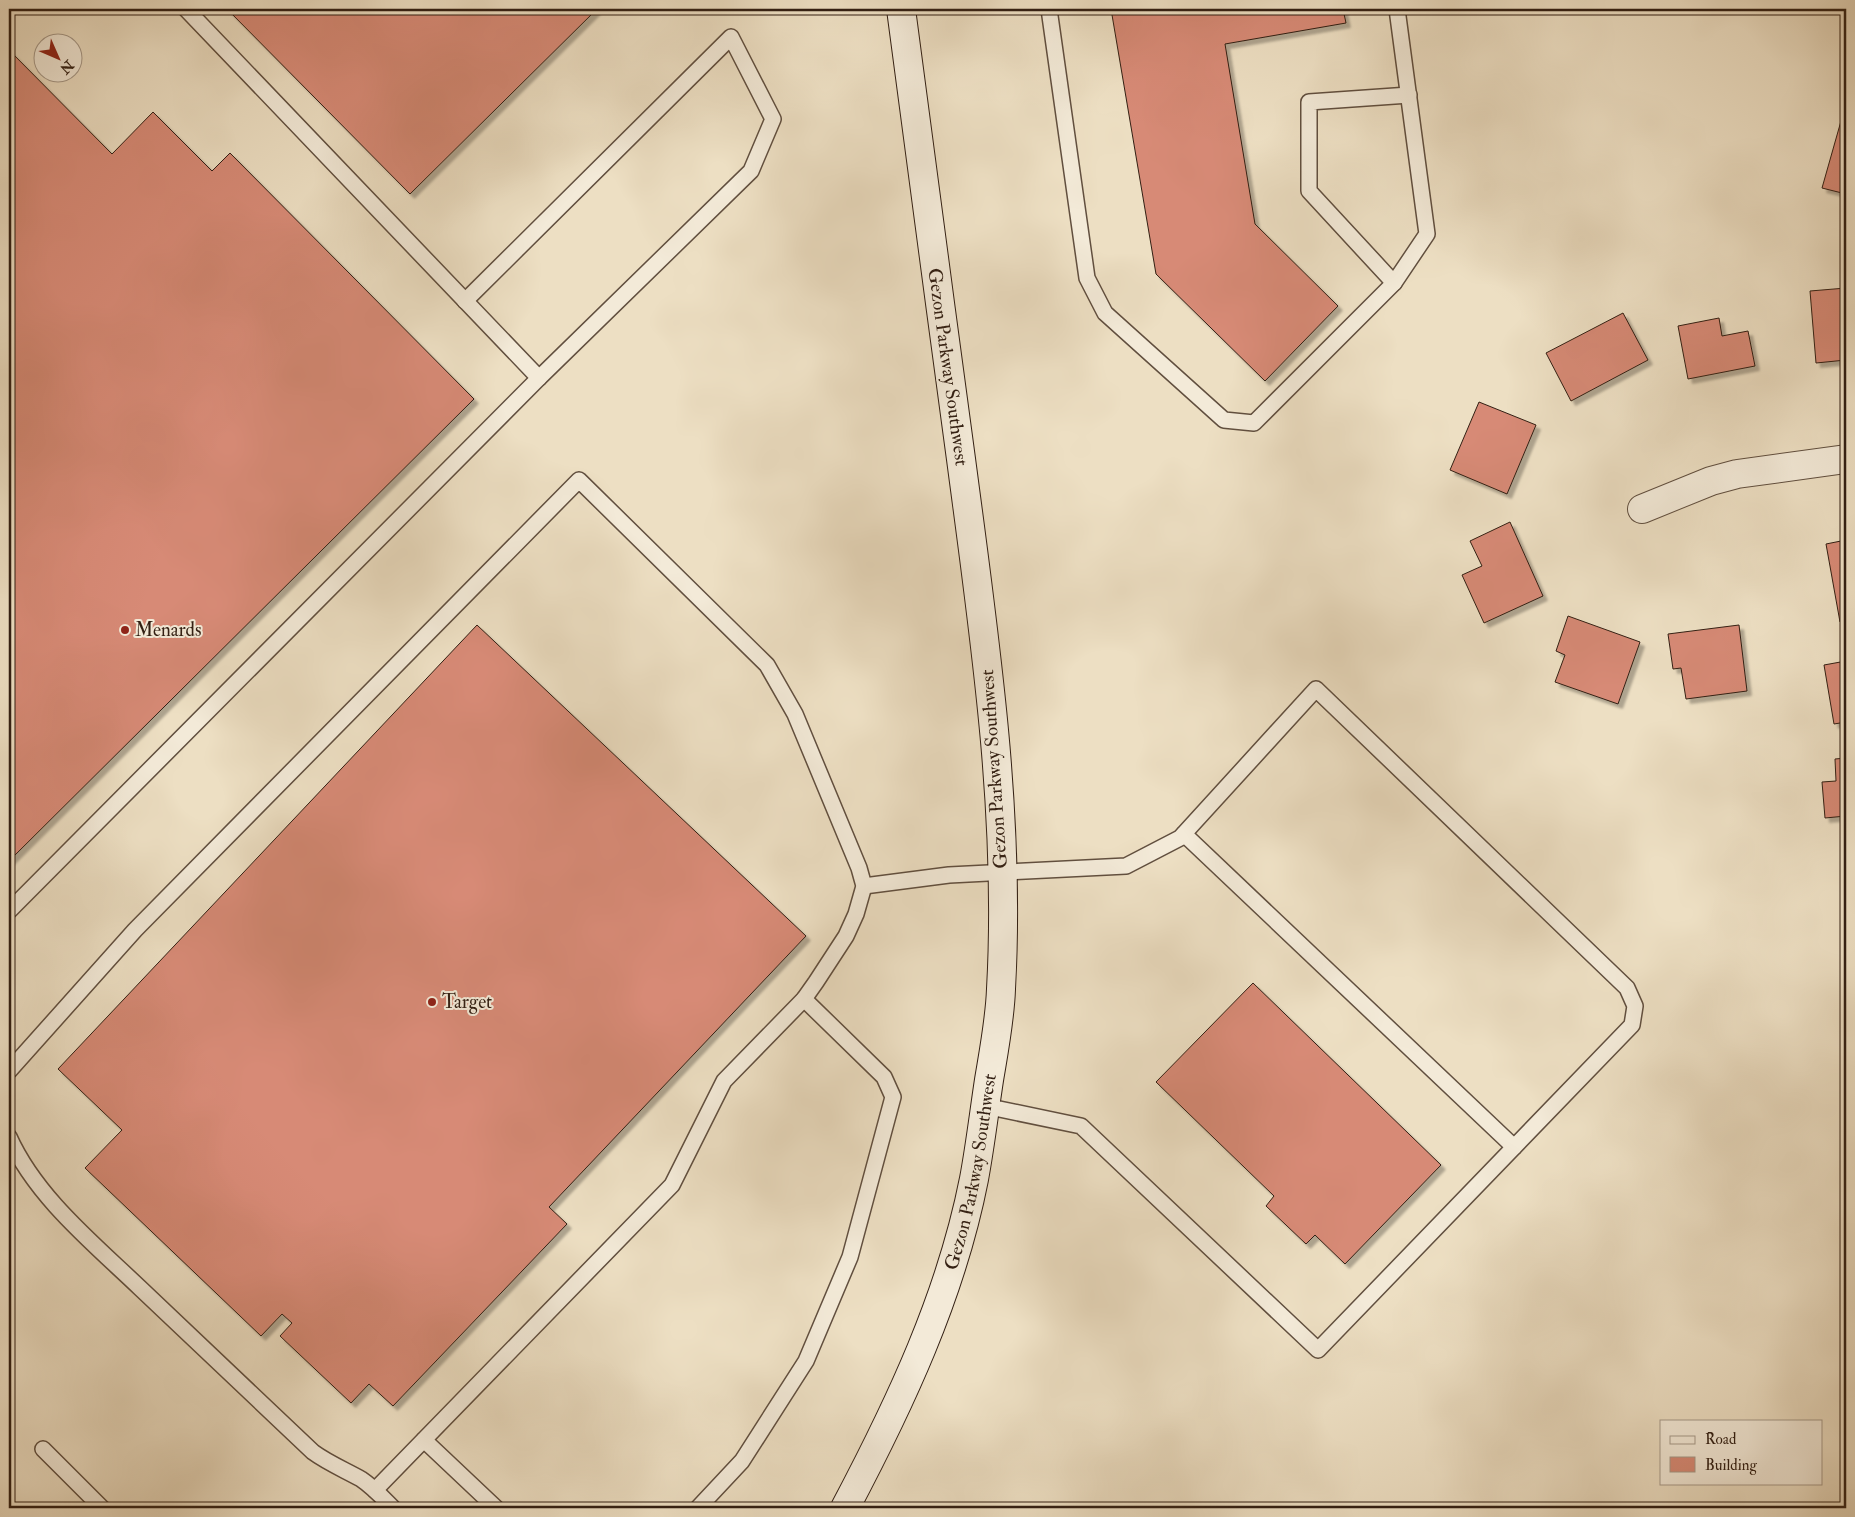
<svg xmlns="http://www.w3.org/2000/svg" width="1855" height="1517" font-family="'IM FELL Double Pica',serif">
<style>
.building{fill:#d78a76;stroke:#321f13;filter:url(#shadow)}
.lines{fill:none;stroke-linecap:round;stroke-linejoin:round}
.service-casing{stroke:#614f3f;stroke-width:18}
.minor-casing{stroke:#614f3f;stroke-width:30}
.secondary-casing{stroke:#321f13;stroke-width:30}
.service{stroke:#f3ead8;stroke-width:15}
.minor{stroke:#f3ead8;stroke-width:28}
.secondary{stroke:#f3ead8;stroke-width:28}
.poi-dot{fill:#8f2418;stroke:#f3ead8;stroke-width:2}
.labels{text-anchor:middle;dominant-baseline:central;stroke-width:4;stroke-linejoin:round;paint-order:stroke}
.street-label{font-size:19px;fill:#321f13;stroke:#f3ead8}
.poi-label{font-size:19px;fill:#321f13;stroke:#f3ead8;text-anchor:start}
</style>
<defs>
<filter id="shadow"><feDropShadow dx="4.5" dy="4.5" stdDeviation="1" flood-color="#0004"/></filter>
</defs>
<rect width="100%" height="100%" fill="#eddfc3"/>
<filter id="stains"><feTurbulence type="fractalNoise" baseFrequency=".004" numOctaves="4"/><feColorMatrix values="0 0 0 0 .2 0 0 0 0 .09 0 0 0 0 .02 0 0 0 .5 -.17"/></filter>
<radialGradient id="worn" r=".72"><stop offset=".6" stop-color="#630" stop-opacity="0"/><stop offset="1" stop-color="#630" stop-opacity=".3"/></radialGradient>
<g class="building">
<path d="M 227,9 L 597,9 L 410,194 Z"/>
<path d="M 1111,9 L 1343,9 L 1346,23 L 1225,44 L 1255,224 L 1338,306 L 1265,381 L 1156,274 Z"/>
<path d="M 9,50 L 112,154 L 153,112 L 212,171 L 230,153 L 474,399 L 9,861 Z"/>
<path d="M 1841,121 L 1846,122 L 1846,194 L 1822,188 Z"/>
<path d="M 1846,288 L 1846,360 L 1816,363 L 1810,291 Z"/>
<path d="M 1623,313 L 1648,360 L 1571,401 L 1546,353 Z"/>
<path d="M 1719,318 L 1722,336 L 1748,331 L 1755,366 L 1688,379 L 1678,326 Z"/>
<path d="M 1479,402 L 1536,425 L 1507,494 L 1450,470 Z"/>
<path d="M 1510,522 L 1543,596 L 1484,623 L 1462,575 L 1482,566 L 1470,541 Z"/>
<path d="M 1846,540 L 1846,621 L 1840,622 L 1826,544 Z"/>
<path d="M 1568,616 L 1640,642 L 1618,704 L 1555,682 L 1565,655 L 1556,651 Z"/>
<path d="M 477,625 L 806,936 L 549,1207 L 567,1224 L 393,1406 L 369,1384 L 351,1403 L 280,1336 L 292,1323 L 282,1314 L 261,1336 L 85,1168 L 122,1130 L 58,1069 Z"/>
<path d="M 1739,625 L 1747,691 L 1686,699 L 1681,668 L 1673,669 L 1668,634 Z"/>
<path d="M 1846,661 L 1846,722 L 1834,724 L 1824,665 Z"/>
<path d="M 1846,758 L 1846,816 L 1825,818 L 1822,782 L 1836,781 L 1835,759 Z"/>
<path d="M 1253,983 L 1441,1165 L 1345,1264 L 1315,1235 L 1306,1244 L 1266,1206 L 1274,1196 L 1156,1082 Z"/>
</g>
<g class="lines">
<g class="service-casing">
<g id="service">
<path d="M 1049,9 L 1087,278 L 1105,313 L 1224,420 L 1254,423 L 1394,283 L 1427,234 L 1397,9"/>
<path d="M 1394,283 L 1309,191 L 1309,102 L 1409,95"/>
<path d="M 465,301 L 731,37 L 773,119 L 751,171 L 539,378"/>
<path d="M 1184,834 L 1514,1147"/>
<path d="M 864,886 L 949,875 L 1126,866 L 1180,838 L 1316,689 L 1627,988 L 1635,1006 L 1632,1025 L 1318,1350 L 1081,1126 L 985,1106"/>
<path d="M 9,911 L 539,378 L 186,9"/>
<path d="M 9,1071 L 135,930 L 579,480 L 767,665 L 795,714 L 859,868 L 864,886 L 856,914 L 846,936 L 816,982 L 804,999 L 724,1081 L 672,1185 L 375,1490"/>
<path d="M 9,1137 C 36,1197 93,1243 140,1288 C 197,1342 255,1397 313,1452 C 328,1463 345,1470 361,1479 C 373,1487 383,1498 393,1508"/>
<path d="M 424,1440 L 496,1508"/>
<path d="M 43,1449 L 102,1508"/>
<path d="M 698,1508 L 742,1461 L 806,1361 L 850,1257 L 893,1097 L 884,1077 L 804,999"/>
</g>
</g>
<g class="minor-casing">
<path id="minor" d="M 1642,509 L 1711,481 L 1737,474 L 1846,459"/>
</g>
<g class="secondary-casing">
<g id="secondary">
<path id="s1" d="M 845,1508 C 900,1404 951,1296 974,1179 C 980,1147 984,1113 989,1080 C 994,1050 1000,1019 1001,989 C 1011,812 984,634 961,459 C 941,309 920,159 901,9"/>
</g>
</g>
<use href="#service" class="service"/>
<use href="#minor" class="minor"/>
<use href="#secondary" class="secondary"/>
</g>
<g class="poi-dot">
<circle cx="125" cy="630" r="5"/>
<circle cx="432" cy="1002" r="5"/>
</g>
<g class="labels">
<g class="street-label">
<text transform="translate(948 367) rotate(82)">Gezon Parkway Southwest</text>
<text transform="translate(994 769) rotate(-94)">Gezon Parkway Southwest</text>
<text stroke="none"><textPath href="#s1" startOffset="361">Gezon Parkway Southwest</textPath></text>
</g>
<g class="poi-label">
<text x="135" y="630">Menards</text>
<text x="442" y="1002">Target</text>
</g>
</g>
<rect width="1855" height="1517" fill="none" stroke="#eddfc3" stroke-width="30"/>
<rect x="10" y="10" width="1835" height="1497" fill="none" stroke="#321f13" stroke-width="2.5"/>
<rect x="15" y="15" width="1825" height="1487" fill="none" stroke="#321f13"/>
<rect x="1660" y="1420" width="162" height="65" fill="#f3ead8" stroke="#a69989"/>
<rect x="1670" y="1436" width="25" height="8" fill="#f3ead8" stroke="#a69989"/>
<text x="1705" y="1444" font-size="15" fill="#321f13">Road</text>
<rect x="1670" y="1457" width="25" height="15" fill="#d78a76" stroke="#a69989"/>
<text x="1705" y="1470" font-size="15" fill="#321f13">Building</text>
<g transform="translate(58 58) rotate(135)"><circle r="24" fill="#f3ead8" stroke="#a69989"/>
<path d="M0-4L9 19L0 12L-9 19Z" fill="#8f2418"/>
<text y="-8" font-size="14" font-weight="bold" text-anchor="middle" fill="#321f13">N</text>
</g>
<rect width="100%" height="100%" filter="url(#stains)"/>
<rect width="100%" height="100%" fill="url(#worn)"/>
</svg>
